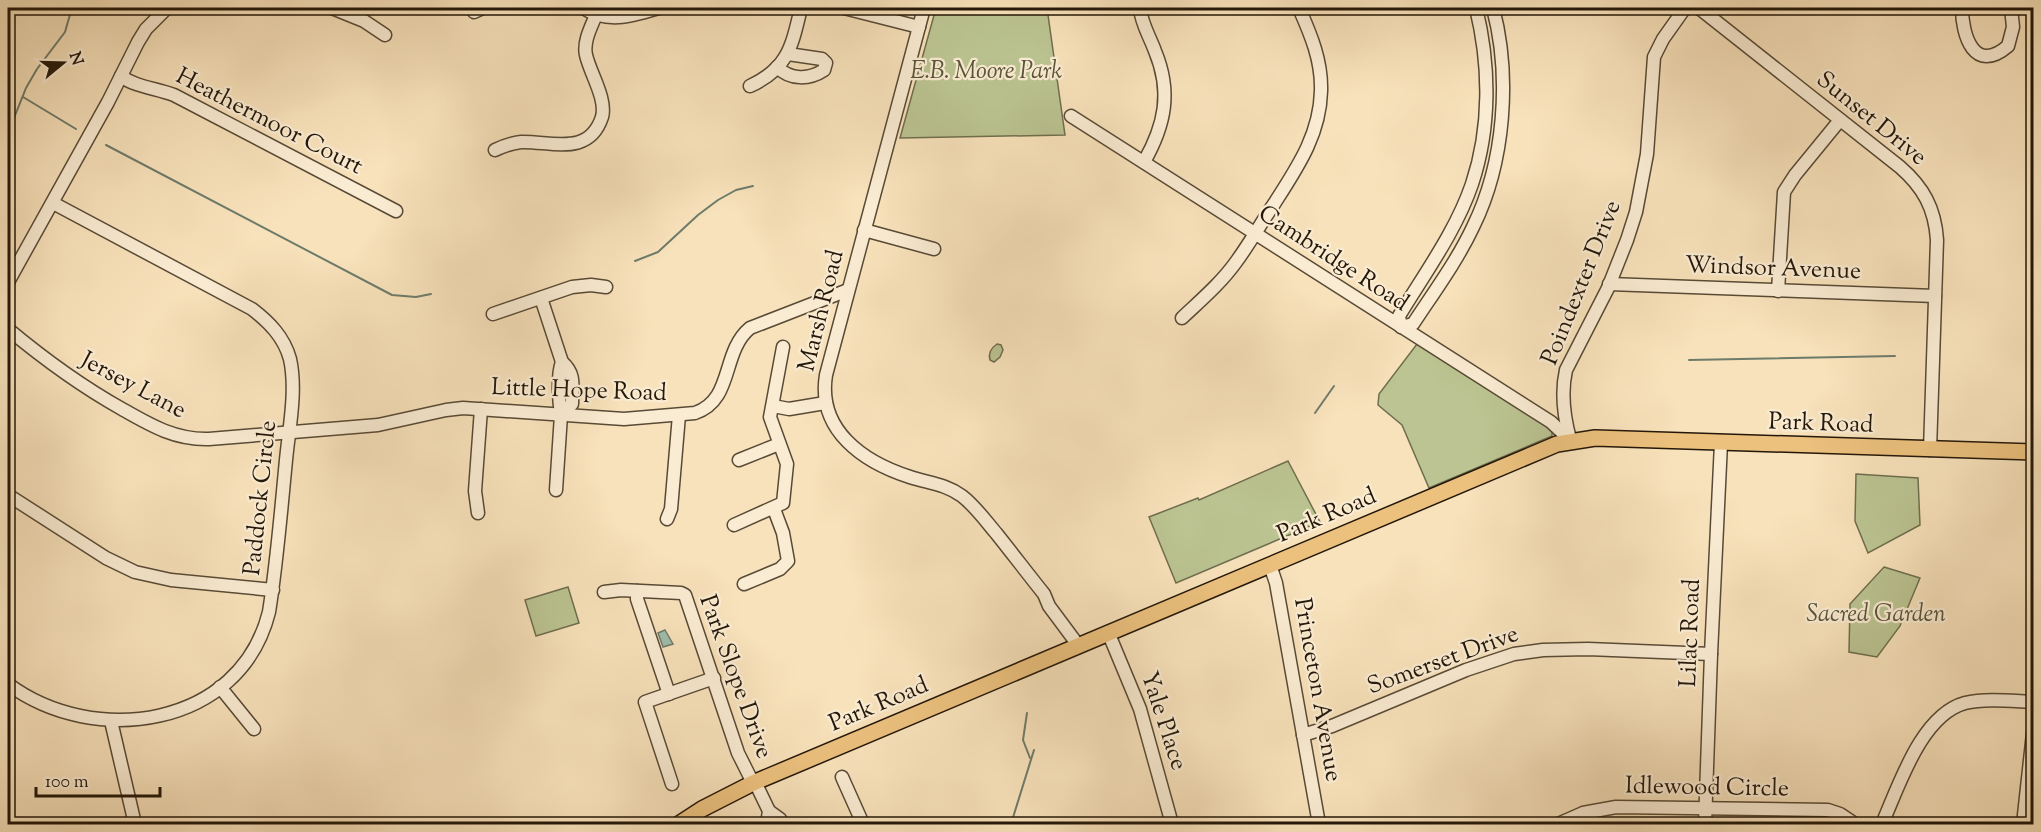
<svg xmlns="http://www.w3.org/2000/svg" width="2041" height="832" font-family="'Sorts Mill Goudy',serif">
<style>
.green{fill:#bbc492;stroke:#6f6e4e;stroke-width:1.5}
.water{fill:#9ebeac;stroke:#6d7b6b;stroke-width:1.5}
.lines{fill:none;stroke-linecap:round;stroke-linejoin:round}
.stream{stroke:#6d7b6b;stroke-width:2}
.minor-casing{stroke:#584a36;stroke-width:15}
.major-casing{stroke:#231709;stroke-width:18}
.minor{stroke:#faecd3;stroke-width:12}
.major{stroke:#ecc17e;stroke-width:15}
.labels{text-anchor:middle;dominant-baseline:central;stroke-width:4.5;stroke-linejoin:round;paint-order:stroke}
.park-label{font-size:24px;font-style:italic;fill:#585439;stroke:#faecd3}
.street-label{font-size:24px;fill:#231709;stroke:#faecd3}
</style>
<rect width="100%" height="100%" fill="#f8e2bb"/>
<filter id="stains"><feTurbulence type="fractalNoise" baseFrequency=".00333" numOctaves="4"/><feColorMatrix values="0 0 0 0 .2 0 0 0 0 .09 0 0 0 0 .02 0 0 0 .5 -.17"/></filter>
<radialGradient id="worn" r=".72"><stop offset=".6" stop-color="#630" stop-opacity="0"/><stop offset="1" stop-color="#630" stop-opacity=".3"/></radialGradient>
<g class="green">
<path d="M 936,8 L 1047,8 L 1065,135 L 900,138 Z"/>
<path d="M 997,344 L 1001,345 L 1003,350 L 1000,357 L 994,362 L 990,360 C 988,353 991,348 997,344 Z"/>
<path d="M 1417,344 L 1547,426 L 1552,432 L 1552,436 L 1429,488 L 1402,425 L 1378,405 L 1379,394 Z"/>
<path d="M 1288,461 L 1320,522 L 1176,583 L 1149,517 L 1198,498 L 1199,500 Z"/>
<path d="M 1856,474 L 1918,478 L 1920,525 L 1868,553 L 1855,521 Z"/>
<path d="M 1884,567 L 1920,578 L 1900,626 L 1877,657 L 1849,652 L 1850,604 Z"/>
<path d="M 568,587 L 579,623 L 536,636 L 525,600 Z"/>
</g>
<path class="water" d="M 665,630 L 673,644 L 663,647 L 658,633 Z"/>
<g class="lines">
<g class="stream">
<path d="M 23,97 L 76,129"/>
<path d="M 8,133 L 26,88 L 37,69 L 65,32 L 71,11 L 74,8"/>
<path d="M 106,145 L 392,295 L 416,297 L 431,294"/>
<path d="M 635,261 L 658,252 L 698,215 L 718,200 L 736,190 L 753,186"/>
<path d="M 1689,360 L 1895,356"/>
<path d="M 1315,413 L 1334,386"/>
<path d="M 1027,713 L 1023,740 L 1030,758"/>
<path d="M 1011,824 L 1034,750"/>
</g>
<g class="minor-casing">
<g id="minor">
<path d="M 332,8 L 364,21 L 385,35"/>
<path d="M 583,8 C 608,24 632,16 659,8"/>
<path d="M 844,8 L 919,27"/>
<path d="M 924,8 L 826,375 C 817,430 863,462 910,477 C 928,483 946,484 962,496 C 975,506 985,520 996,533 C 1012,553 1028,574 1044,594 L 1049,606 L 1078,645"/>
<path d="M 1140,8 C 1141,23 1150,37 1155,51 C 1172,92 1165,125 1144,162"/>
<path d="M 1476,8 C 1490,65 1491,127 1472,184 C 1456,231 1425,273 1399,316 L 1401,327 L 1413,324 C 1434,292 1457,261 1473,227 C 1505,162 1511,76 1493,8"/>
<path d="M 1699,8 L 1900,167 C 1923,187 1935,208 1937,240 L 1930,450"/>
<path d="M 1962,8 C 1962,35 1974,75 2008,46 L 2013,27 L 2011,8"/>
<path d="M 474,12 L 483,8"/>
<path d="M 777,67 C 790,80 809,80 824,70 L 826,63 L 822,59 L 788,54"/>
<path d="M 121,76 C 135,87 156,88 174,95 L 396,211"/>
<path d="M 750,86 C 789,68 792,45 801,8"/>
<path d="M 1071,116 L 1551,422 L 1570,440"/>
<path d="M 495,150 C 503,146 512,143 521,142 C 551,141 589,157 602,117 C 607,99 590,73 586,55 C 583,42 591,27 596,15"/>
<path d="M 864,230 L 934,249"/>
<path d="M 8,282 L 108,102 L 138,42 L 146,29 L 167,8"/>
<path d="M 1609,284 L 1935,296"/>
<path d="M 1778,291 L 1784,192 L 1795,175 L 1840,120"/>
<path d="M 541,298 L 562,362"/>
<path d="M 493,314 L 572,287 L 591,285 L 606,287"/>
<path d="M 1182,318 C 1201,300 1221,283 1236,262 C 1250,243 1261,223 1274,204 C 1297,168 1320,135 1321,91 C 1322,61 1311,35 1299,8"/>
<path d="M 8,329 C 44,359 81,386 122,409 C 150,425 175,440 209,439 L 378,425 L 446,410 L 463,408 L 624,419 L 695,413 C 734,400 721,352 750,328 L 848,290"/>
<path d="M 773,406 L 789,409 L 825,403"/>
<path d="M 1570,439 C 1564,417 1561,392 1566,370 L 1608,288 L 1627,240 L 1636,212 L 1647,154 L 1654,57 L 1663,39 L 1685,8"/>
<path d="M 739,460 L 779,444"/>
<path d="M 556,490 L 561,415 C 559,401 557,375 562,362 C 576,374 572,386 572,404 L 561,415"/>
<path d="M 8,495 L 106,558 L 135,572 L 171,580 L 273,590"/>
<path d="M 478,513 L 475,491 L 481,409"/>
<path d="M 667,519 L 671,509 L 679,415"/>
<path d="M 734,525 L 783,503 L 787,464 L 770,417 L 783,347"/>
<path d="M 1270,565 L 1276,583 L 1319,824"/>
<path d="M 744,584 L 780,569 L 788,561 L 783,533 L 774,509"/>
<path d="M 637,591 L 637,599 L 669,694"/>
<path d="M 604,592 L 621,590 L 681,593 L 685,595 L 738,753 L 753,783"/>
<path d="M 1108,632 L 1140,709 L 1172,824"/>
<path d="M 8,684 C 94,748 240,728 269,612 C 277,562 281,511 286,460 C 289,428 297,391 290,359 C 284,337 269,322 252,309 L 53,203"/>
<path d="M 220,687 L 254,729"/>
<path d="M 111,721 L 135,824"/>
<path d="M 1303,735 L 1332,726 L 1466,670 L 1514,654 L 1543,650 L 1588,649 L 1711,654"/>
<path d="M 842,777 L 863,824"/>
<path d="M 755,782 L 769,811 L 767,824"/>
<path d="M 672,784 L 645,702 L 714,678"/>
<path d="M 769,811 L 780,819 L 783,824"/>
<path d="M 1558,824 L 1583,813 L 1616,807 L 1828,810 L 1840,814 L 1855,824"/>
<path d="M 1705,824 L 1711,654 L 1721,443"/>
<path d="M 1882,824 C 1899,786 1921,715 1965,703 C 1986,698 2011,701 2034,702"/>
<path d="M 2023,824 L 2034,724"/>
</g>
</g>
<g class="major-casing">
<path id="major" d="M 679,824 L 702,809 L 753,783 L 1557,444 L 1595,438 L 2034,452"/>
</g>
<use href="#minor" class="minor"/>
<use href="#major" class="major"/>
</g>
<g class="labels">
<g class="park-label">
<text x="986" y="72">E.B. Moore Park</text>
<text x="1876" y="615">Sacred Garden</text>
</g>
<g class="street-label">
<text transform="translate(1871 119) rotate(39)">Sunset Drive</text>
<text transform="translate(269 122) rotate(27)">Heathermoor Court</text>
<text transform="translate(1333 259) rotate(33)">Cambridge Road</text>
<text transform="translate(1773 269) rotate(2)">Windsor Avenue</text>
<text transform="translate(1582 283) rotate(-68)">Poindexter Drive</text>
<text transform="translate(822 311) rotate(-76)">Marsh Road</text>
<text transform="translate(133 386) rotate(28)">Jersey Lane</text>
<text transform="translate(579 391) rotate(2)">Little Hope Road</text>
<text transform="translate(1821 424) rotate(2)">Park Road</text>
<text transform="translate(261 498) rotate(-84)">Paddock Circle</text>
<text transform="translate(1327 516) rotate(-23)">Park Road</text>
<text transform="translate(1691 633) rotate(-88)">Lilac Road</text>
<text transform="translate(1443 661) rotate(-20)">Somerset Drive</text>
<text transform="translate(735 677) rotate(70)">Park Slope Drive</text>
<text transform="translate(1317 690) rotate(80)">Princeton Avenue</text>
<text transform="translate(879 705) rotate(-23)">Park Road</text>
<text transform="translate(1163 721) rotate(72)">Yale Place</text>
<text transform="translate(1707 788) rotate(1)">Idlewood Circle</text>
</g>
</g>
<rect width="2041" height="832" fill="none" stroke="#f8e2bb" stroke-width="30"/>
<rect x="9" y="9" width="2023" height="814" fill="none" stroke="#231709" stroke-width="3"/>
<rect x="15" y="15" width="2011" height="802" fill="none" stroke="#231709" stroke-width="1.5"/>
<g transform="translate(63 63) rotate(71)" stroke="#faecd3" stroke-width="4.5" paint-order="stroke">
<path d="M0-4.5L10 22L0 15L-10 22Z" fill="#231709"/>
<text y="-9" font-size="16" font-weight="bold" text-anchor="middle" fill="#231709">N</text>
</g>
<path d="M36 787v9h124v-9" fill="none" stroke="#231709" stroke-width="3"/>
<text x="45" y="787" font-size="18" fill="#231709" stroke="#faecd3" stroke-width="4.5" paint-order="stroke">100 m</text>
<rect width="100%" height="100%" filter="url(#stains)"/>
<rect width="100%" height="100%" fill="url(#worn)"/>
</svg>
